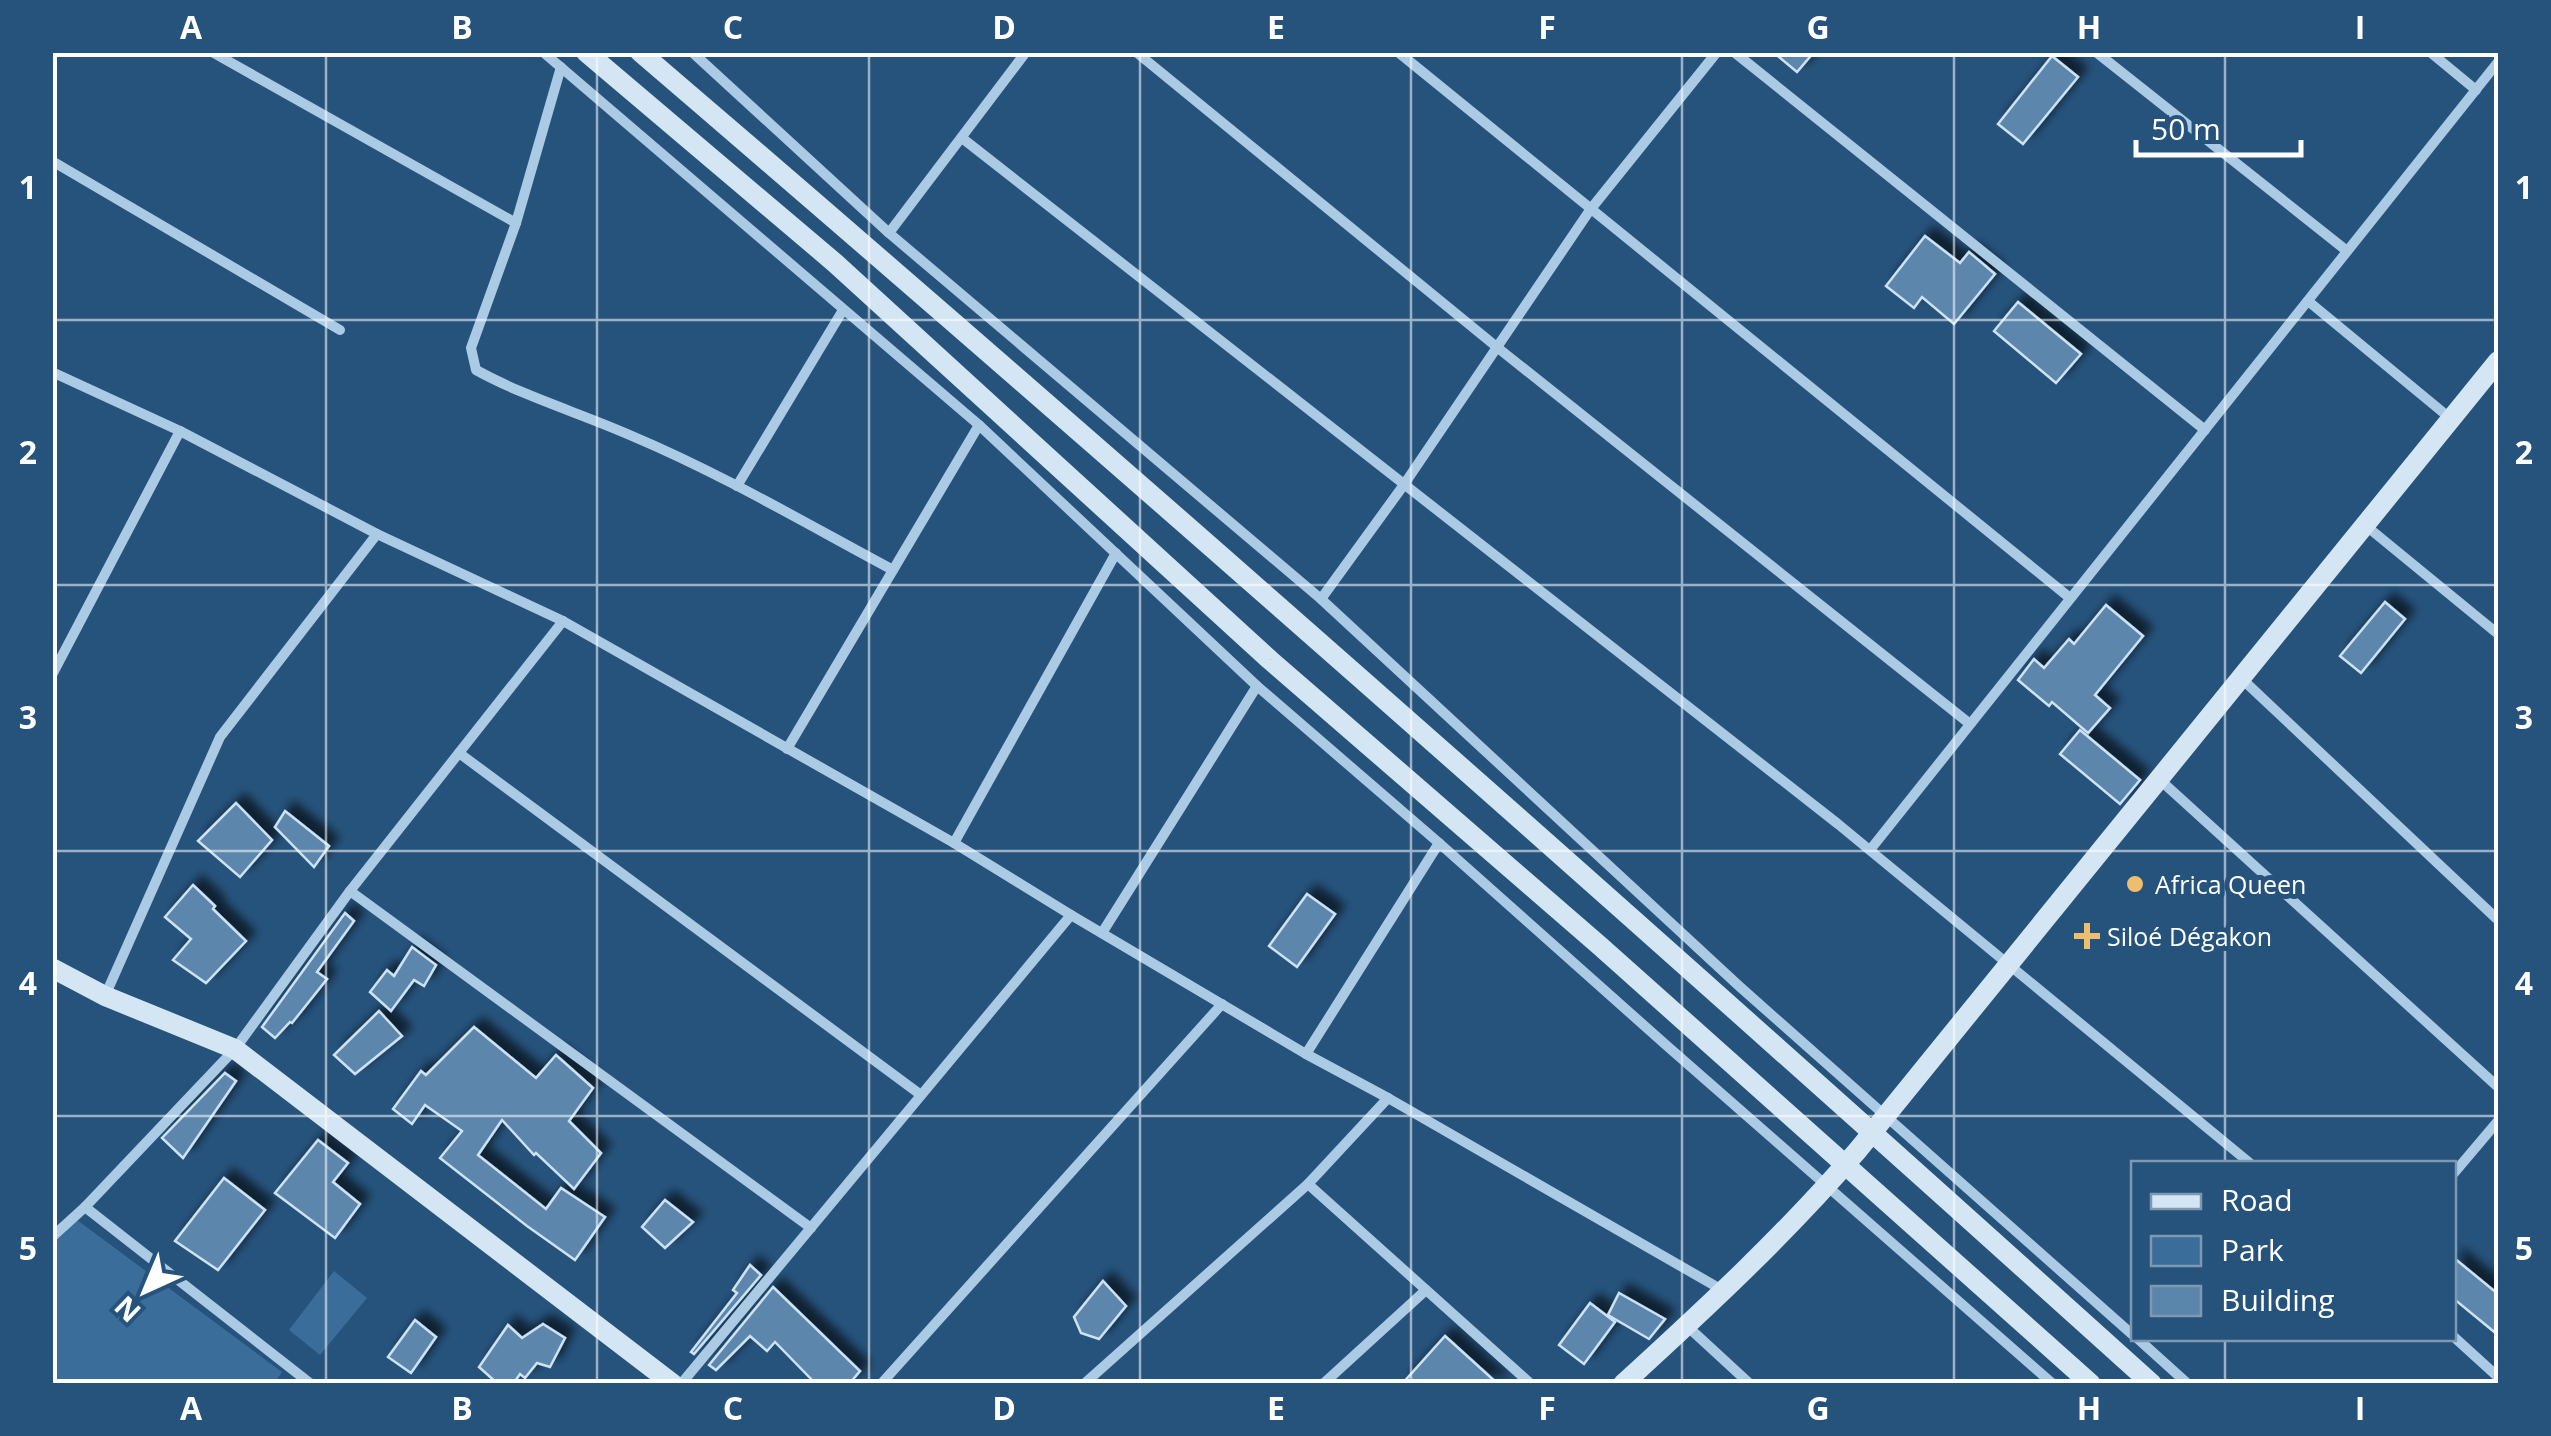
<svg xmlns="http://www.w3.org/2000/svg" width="2551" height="1436" font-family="'Open Sans',sans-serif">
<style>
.green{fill:#3a6d99}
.building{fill:#5b86ab;stroke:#cde2f4;stroke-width:2.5;filter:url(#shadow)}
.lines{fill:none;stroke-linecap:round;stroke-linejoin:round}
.street{stroke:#abcae4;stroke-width:10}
.secondary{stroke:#d4e5f4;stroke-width:20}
.grid{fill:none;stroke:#fff;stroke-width:2.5;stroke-opacity:0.55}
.poi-dot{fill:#edbd70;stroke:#26537c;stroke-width:4}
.labels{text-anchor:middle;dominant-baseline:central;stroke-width:10;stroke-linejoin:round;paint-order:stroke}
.poi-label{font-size:25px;fill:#fff;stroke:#26537c;text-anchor:start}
.neatline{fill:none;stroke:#fff;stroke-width:4}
.grid-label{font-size:32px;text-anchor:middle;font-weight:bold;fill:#fff}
</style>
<defs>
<filter id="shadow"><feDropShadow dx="9" dy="-9" stdDeviation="5" flood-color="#0009"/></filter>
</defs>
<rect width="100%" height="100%" fill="#26537c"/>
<g class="green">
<path d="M 73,1217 L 282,1372 L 276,1381 L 278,1383 L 53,1383 L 52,1239 Z"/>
<path d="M 334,1271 L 367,1298 L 320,1355 L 289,1330 Z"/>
</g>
<g class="building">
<path d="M 1773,52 L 1814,52 L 1797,72 Z"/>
<path d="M 2052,56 L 2078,77 L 2023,144 L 1998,124 Z"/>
<path d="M 1925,236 L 1960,263 L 1969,252 L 1995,274 L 1954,324 L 1922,297 L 1914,308 L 1886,286 Z"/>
<path d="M 2018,302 L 2081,354 L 2056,383 L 1994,331 Z"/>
<path d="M 2385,602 L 2405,619 L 2361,673 L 2340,656 Z"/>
<path d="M 2106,605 L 2143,636 L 2095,695 L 2110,708 L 2088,733 L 2052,702 L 2049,706 L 2018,680 L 2034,659 L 2044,668 L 2069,639 L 2074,644 Z"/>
<path d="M 2080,730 L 2140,780 L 2120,804 L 2060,754 Z"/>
<path d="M 236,803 L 272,840 L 240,877 L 198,841 Z"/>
<path d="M 285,811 L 329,846 L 314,867 L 275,827 Z"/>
<path d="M 193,885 L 215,906 L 213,909 L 246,941 L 206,983 L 173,960 L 191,939 L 165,917 Z"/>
<path d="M 1307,894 L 1335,914 L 1297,967 L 1269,946 Z"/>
<path d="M 345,913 L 354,921 L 317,972 L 327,979 L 292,1023 L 290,1022 L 275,1038 L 262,1027 Z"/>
<path d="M 412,947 L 436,965 L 424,986 L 414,980 L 391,1011 L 370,992 L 387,970 L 394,976 Z"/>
<path d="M 379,1011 L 402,1036 L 355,1074 L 334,1055 Z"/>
<path d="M 474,1027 L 536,1078 L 556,1055 L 593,1088 L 569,1121 L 601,1153 L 574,1189 L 536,1153 L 534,1155 L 502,1120 L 478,1155 L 546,1209 L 561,1188 L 605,1217 L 575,1260 L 527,1226 L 440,1158 L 462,1131 L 425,1105 L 412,1124 L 393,1109 L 421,1071 L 426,1075 Z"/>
<path d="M 225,1073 L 236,1081 L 183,1158 L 162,1138 Z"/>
<path d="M 318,1140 L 348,1163 L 333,1182 L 360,1204 L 335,1238 L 275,1193 Z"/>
<path d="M 224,1178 L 265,1210 L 218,1270 L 175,1241 Z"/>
<path d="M 665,1200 L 693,1222 L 665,1248 L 642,1227 Z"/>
<path d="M 2454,1258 L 2498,1294 L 2498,1335 L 2454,1299 Z"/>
<path d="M 750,1265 L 761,1275 L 694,1354 L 691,1352 L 737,1293 L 733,1290 Z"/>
<path d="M 1103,1281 L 1126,1306 L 1099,1339 L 1081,1333 L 1074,1317 Z"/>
<path d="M 773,1287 L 860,1371 L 849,1384 L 816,1384 L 775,1342 L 767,1351 L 750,1336 L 716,1370 L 709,1365 Z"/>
<path d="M 1619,1293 L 1665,1319 L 1649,1339 L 1608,1315 Z"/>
<path d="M 1590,1303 L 1615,1322 L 1584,1364 L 1559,1345 Z"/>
<path d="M 415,1320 L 436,1337 L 411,1373 L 388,1357 Z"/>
<path d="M 543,1324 L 565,1338 L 550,1367 L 537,1363 L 525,1378 L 520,1374 L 513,1384 L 498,1384 L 479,1367 L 508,1325 L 522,1338 Z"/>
<path d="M 1445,1336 L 1498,1384 L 1402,1384 Z"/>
</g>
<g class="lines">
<g class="street">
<path d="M 212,52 L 516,223"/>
<path d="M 543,52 L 979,425 L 1257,686 L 1439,843 L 1666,1045 L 2053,1384"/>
<path d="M 692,52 L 889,233 L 1321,599 L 1739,986 L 2134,1336"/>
<path d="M 1136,52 L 1498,348 L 1970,724"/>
<path d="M 1398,52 L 2070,598"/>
<path d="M 1734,52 L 2205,430"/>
<path d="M 2096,52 L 2347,251"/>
<path d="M 2430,52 L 2476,90"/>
<path d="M 561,67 L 516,223 L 471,348 L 476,370 C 525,397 580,413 632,436 C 722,474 807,524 893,570"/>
<path d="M 962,138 L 1838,824 L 2251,1164"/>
<path d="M 52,161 L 340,330"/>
<path d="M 889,233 L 1026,52"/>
<path d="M 2308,301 L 2451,419"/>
<path d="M 52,372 L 180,431 L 377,534 L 563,621 L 954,843 L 1071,915 L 1306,1054 L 1388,1098 L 1724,1291"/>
<path d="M 737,486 L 843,310"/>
<path d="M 2365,525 L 2498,634"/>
<path d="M 1321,599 L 1403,486 L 1590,210 L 1717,52"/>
<path d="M 52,675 L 180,431"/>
<path d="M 2241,678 L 2498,920"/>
<path d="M 787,749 L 979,425"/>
<path d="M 459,753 L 921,1095"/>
<path d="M 2159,779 L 2498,1087"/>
<path d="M 954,843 L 1116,553"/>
<path d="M 1870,850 L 2498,62"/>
<path d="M 350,891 L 811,1228"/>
<path d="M 1102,933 L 1257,686"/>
<path d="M 105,996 L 220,737 L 377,534"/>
<path d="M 1306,1054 L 1439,843"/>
<path d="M 2454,1173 L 2498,1121"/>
<path d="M 1308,1184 L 1531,1384"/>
<path d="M 85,1207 L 311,1384"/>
<path d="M 52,1237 L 85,1207 L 235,1049 L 350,891 L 563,621"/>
<path d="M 1687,1326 L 1750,1384"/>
<path d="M 2454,1337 L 2498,1377"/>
<path d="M 2137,1338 L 2188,1384"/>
<path d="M 681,1384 L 1071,915"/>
<path d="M 881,1384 L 1222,1004"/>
<path d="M 1084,1384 L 1308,1184 L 1388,1098"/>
<path d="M 1323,1384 L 1426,1290"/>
</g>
<g class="secondary">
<path d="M 586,52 L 835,263 L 1270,660 L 1600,946 L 2091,1384"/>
<path d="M 640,52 C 1150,489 1653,934 2152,1384"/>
<path d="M 52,968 L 105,996 L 235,1049 L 673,1384"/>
<path d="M 1623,1384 C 1705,1309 1786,1234 1858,1150 L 2498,361"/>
</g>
</g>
<path class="grid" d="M 326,52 L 326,1384M 597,52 L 597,1384M 869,52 L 869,1384M 1140,52 L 1140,1384M 1411,52 L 1411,1384M 1682,52 L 1682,1384M 1954,52 L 1954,1384M 2225,52 L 2225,1164M 52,320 L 2498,320M 52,585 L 2498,585M 52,851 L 2498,851M 52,1116 L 2498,1116M 2225,1338 L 2225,1384"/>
<g class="poi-dot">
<circle cx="2135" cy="884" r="10"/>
<path d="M2082 921h10v10h10v10h-10v10h-10v-10h-10v-10h10z"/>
</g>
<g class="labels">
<g class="poi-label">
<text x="2155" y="884">Africa Queen</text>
<text x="2107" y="936">Siloé Dégakon</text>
</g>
</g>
<rect width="2551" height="1436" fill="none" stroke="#26537c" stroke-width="110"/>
<rect x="2131" y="1161" width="325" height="180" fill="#26537c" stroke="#7d98b0" stroke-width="2.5"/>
<rect x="2151" y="1194" width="50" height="15" fill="#d4e5f4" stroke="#7d98b0" stroke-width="2.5"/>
<text x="2221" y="1211" font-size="30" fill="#ffffff">Road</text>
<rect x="2151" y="1236" width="50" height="30" fill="#3a6d99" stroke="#7d98b0" stroke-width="2.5"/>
<text x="2221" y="1261" font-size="30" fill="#ffffff">Park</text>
<rect x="2151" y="1286" width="50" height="30" fill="#5b86ab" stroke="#7d98b0" stroke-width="2.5"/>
<text x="2221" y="1311" font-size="30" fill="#ffffff">Building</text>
<g transform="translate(145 1291) rotate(224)" stroke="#26537c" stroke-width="8" paint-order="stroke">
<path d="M0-8L18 38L0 25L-18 38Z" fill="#ffffff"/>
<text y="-15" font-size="28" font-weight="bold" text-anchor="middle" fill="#ffffff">N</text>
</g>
<path d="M2136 140v15h165v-15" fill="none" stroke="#ffffff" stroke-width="5"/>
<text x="2151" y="140" font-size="30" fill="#ffffff" stroke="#26537c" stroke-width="8" paint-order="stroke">50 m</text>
<rect x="55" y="55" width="2441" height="1326" class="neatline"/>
<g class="grid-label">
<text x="191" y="39">A</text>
<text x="462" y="39">B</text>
<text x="733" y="39">C</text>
<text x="1004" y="39">D</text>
<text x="1276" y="39">E</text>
<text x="1547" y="39">F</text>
<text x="1818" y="39">G</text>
<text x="2089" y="39">H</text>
<text x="2360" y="39">I</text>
<text x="28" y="199">1</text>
<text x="2524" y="199">1</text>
<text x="28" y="464">2</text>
<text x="2524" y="464">2</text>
<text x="28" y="729">3</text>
<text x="2524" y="729">3</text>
<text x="28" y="995">4</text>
<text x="2524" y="995">4</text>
<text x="28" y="1260">5</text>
<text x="2524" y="1260">5</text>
<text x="191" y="1420">A</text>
<text x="462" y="1420">B</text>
<text x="733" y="1420">C</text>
<text x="1004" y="1420">D</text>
<text x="1276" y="1420">E</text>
<text x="1547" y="1420">F</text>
<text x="1818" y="1420">G</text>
<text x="2089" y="1420">H</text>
<text x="2360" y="1420">I</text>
</g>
</svg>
